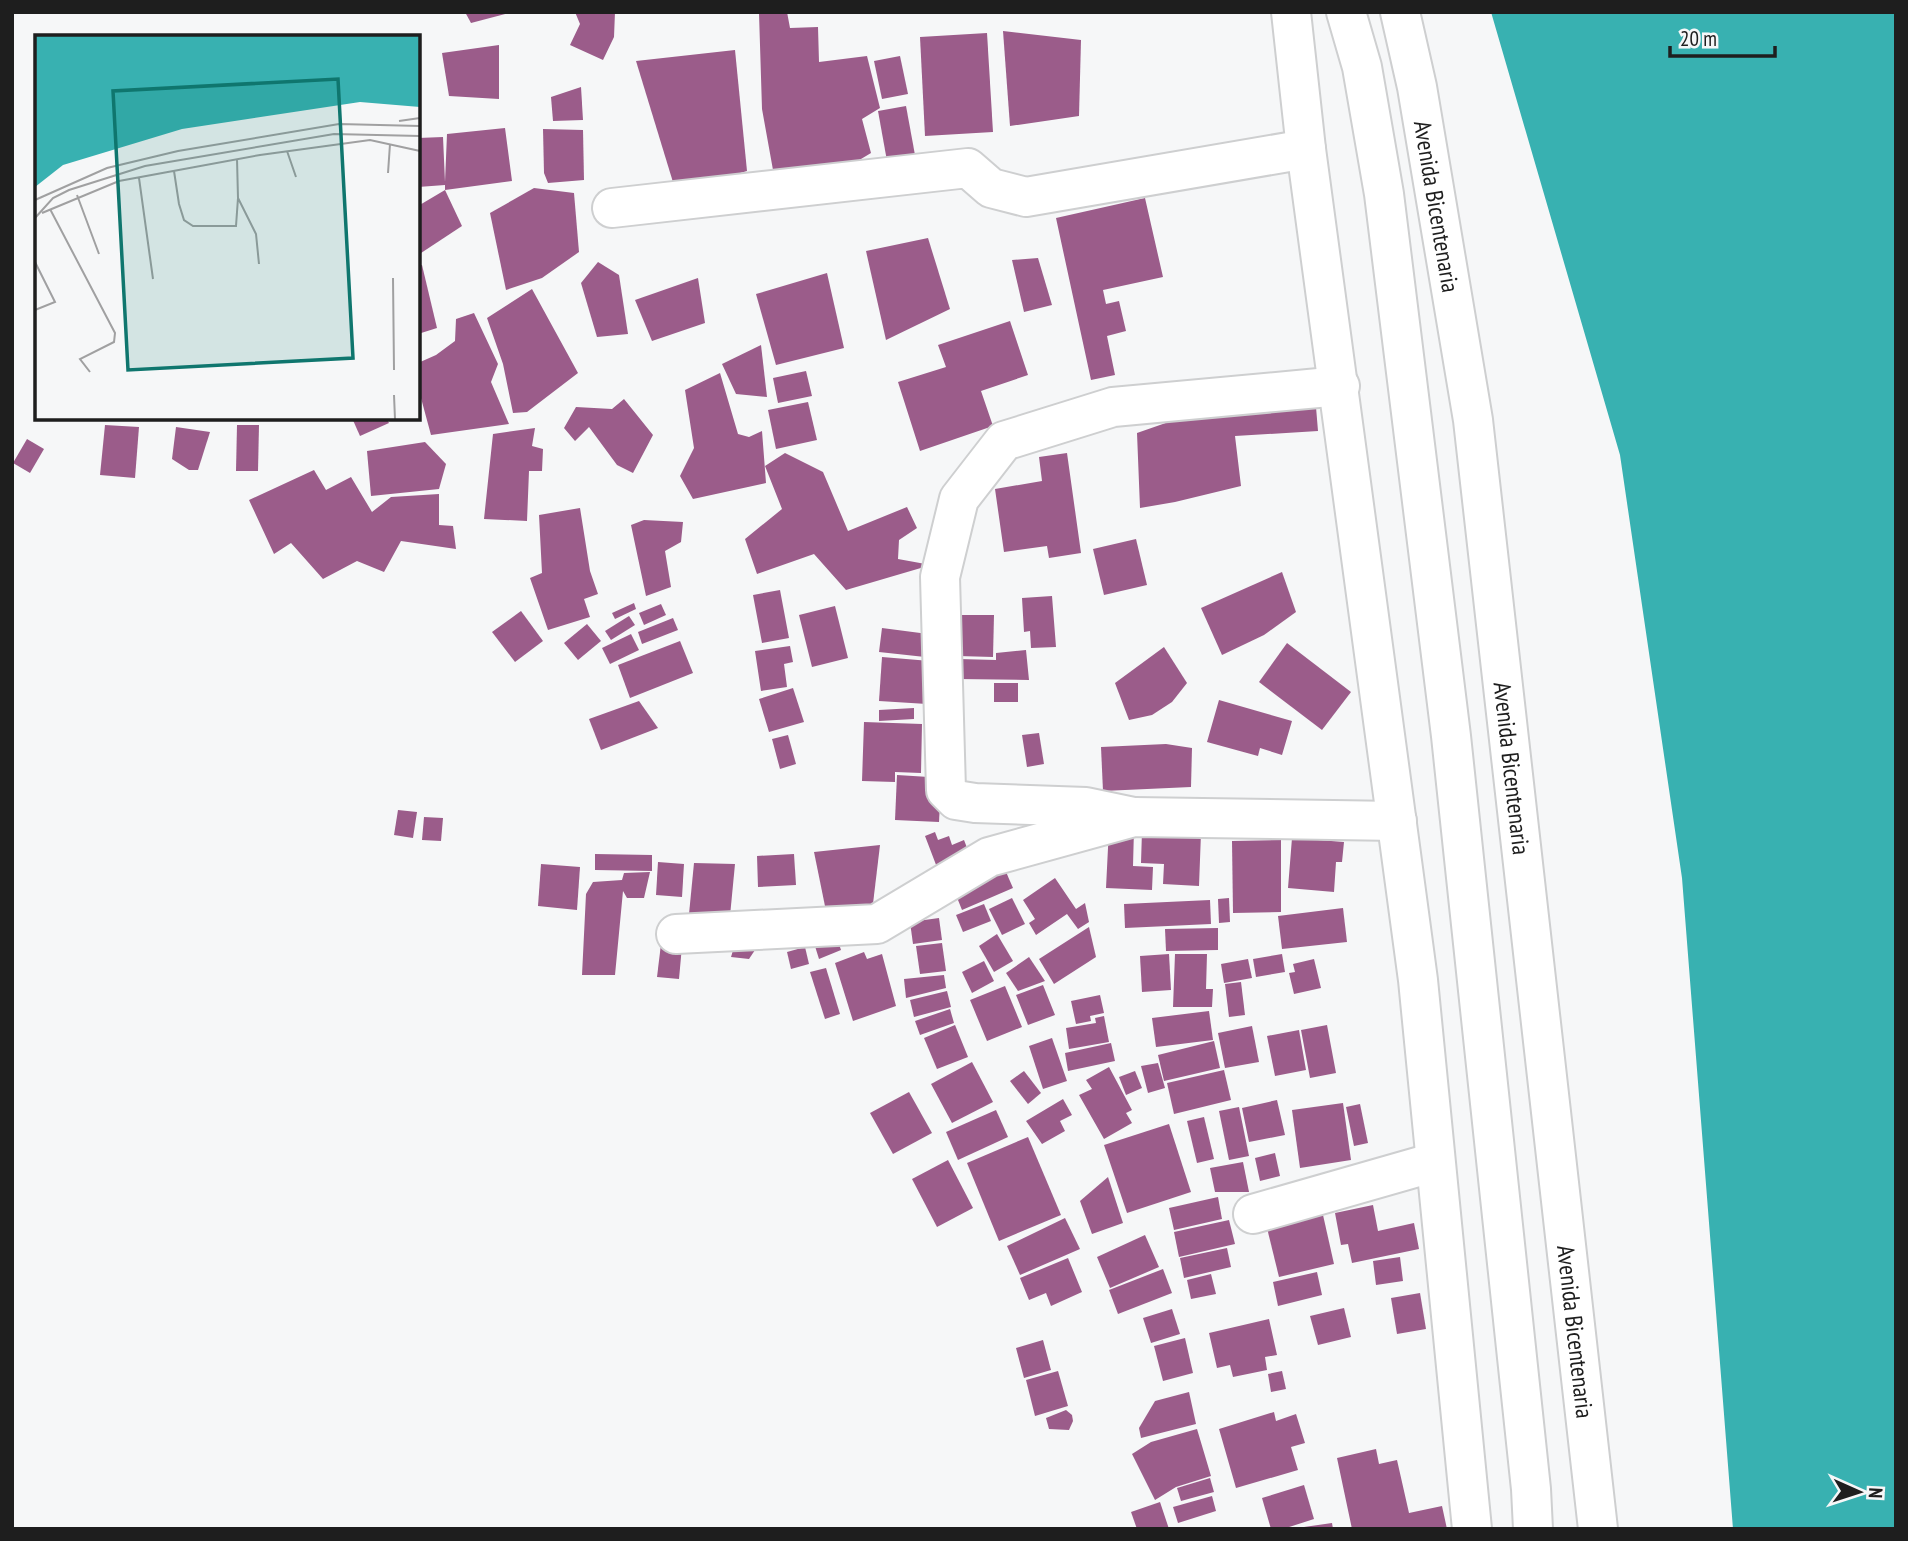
<svg xmlns="http://www.w3.org/2000/svg" width="1908" height="1541" font-family="'PT Sans Narrow',sans-serif">
<style>
.water{fill:#38b1b1}
.building{fill:#9b5c8a}
.lines{fill:none;stroke-linecap:round;stroke-linejoin:round}
.minor-casing{stroke:#cecfd0;stroke-width:42}
.minor{stroke:#fff;stroke-width:38}
.labels{text-anchor:middle;dominant-baseline:central;stroke-width:5;stroke-linejoin:round;paint-order:stroke}
.street-label{font-size:24px;fill:#1e1e1e;stroke:#f6f7f8}
.inset-road{fill:none;stroke:#a0a0a1;stroke-width:2}
.view{fill:#0f766e;fill-opacity:0.15;stroke:#0f766e;stroke-width:3.5}
.inset-edge{fill:none;stroke:#1e1e1e;stroke-width:3.5}
</style>
<rect width="100%" height="100%" fill="#f6f7f8"/>
<path class="water" d="M 1491,12 L 1896,12 L 1896,1529 L 1733,1529 L 1682,878 L 1620,455 Z"/>
<g class="building">
<path d="M 465,12 L 508,12 L 509,13 L 471,23 Z"/>
<path d="M 575,12 L 615,12 L 614,37 L 603,60 L 570,45 L 580,24 Z"/>
<path d="M 764,12 L 787,12 L 790,28 L 818,27 L 819,62 L 867,56 L 880,108 L 862,119 L 871,153 L 856,162 L 796,177 L 773,170 L 762,109 L 759,13 Z"/>
<path d="M 1003,31 L 1081,40 L 1079,116 L 1010,126 Z"/>
<path d="M 987,33 L 993,132 L 925,136 L 920,37 Z"/>
<path d="M 499,45 L 499,99 L 449,96 L 442,53 Z"/>
<path d="M 735,50 L 747,171 L 676,192 L 636,61 Z"/>
<path d="M 900,56 L 908,94 L 882,99 L 874,61 Z"/>
<path d="M 581,87 L 583,120 L 553,121 L 551,97 Z"/>
<path d="M 906,106 L 915,155 L 887,161 L 878,111 Z"/>
<path d="M 505,128 L 512,181 L 445,190 L 445,185 L 418,187 L 418,138 L 443,137 L 445,182 L 447,134 Z"/>
<path d="M 543,129 L 583,130 L 584,180 L 548,183 L 544,173 Z"/>
<path d="M 534,188 L 574,193 L 579,252 L 542,278 L 506,290 L 490,213 Z"/>
<path d="M 445,190 L 462,226 L 418,255 L 418,206 Z"/>
<path d="M 1145,198 L 1163,277 L 1103,290 L 1106,304 L 1119,301 L 1126,331 L 1107,336 L 1115,375 L 1091,380 L 1056,218 Z"/>
<path d="M 928,238 L 950,309 L 886,340 L 866,251 Z"/>
<path d="M 1038,258 L 1052,305 L 1024,312 L 1012,260 Z"/>
<path d="M 598,262 L 619,275 L 628,334 L 597,337 L 581,283 Z"/>
<path d="M 422,265 L 437,328 L 418,334 L 418,266 Z"/>
<path d="M 827,273 L 844,348 L 776,365 L 756,294 Z"/>
<path d="M 698,278 L 705,323 L 652,341 L 635,300 Z"/>
<path d="M 532,289 L 578,373 L 527,412 L 513,413 L 503,364 L 487,318 Z"/>
<path d="M 474,313 L 498,364 L 491,382 L 509,424 L 431,435 L 418,387 L 418,363 L 436,355 L 455,341 L 456,319 Z"/>
<path d="M 1010,321 L 1028,375 L 981,391 L 993,426 L 920,451 L 898,382 L 946,367 L 938,345 Z"/>
<path d="M 761,345 L 767,397 L 736,394 L 722,364 Z"/>
<path d="M 806,371 L 812,396 L 778,403 L 773,378 Z"/>
<path d="M 720,373 L 738,434 L 749,437 L 762,431 L 766,483 L 693,499 L 680,476 L 694,448 L 685,390 Z"/>
<path d="M 1315,395 L 1318,431 L 1235,436 L 1241,486 L 1175,502 L 1140,508 L 1137,433 L 1203,410 Z"/>
<path d="M 624,399 L 653,435 L 633,473 L 617,465 L 589,427 L 575,441 L 564,428 L 576,407 L 612,409 Z"/>
<path d="M 808,402 L 817,440 L 776,449 L 768,410 Z"/>
<path d="M 352,418 L 386,418 L 389,423 L 360,436 Z"/>
<path d="M 105,425 L 139,427 L 135,478 L 100,475 Z"/>
<path d="M 237,425 L 259,425 L 258,471 L 236,471 Z"/>
<path d="M 176,427 L 210,432 L 198,470 L 189,470 L 172,459 Z"/>
<path d="M 535,428 L 532,446 L 543,449 L 542,471 L 529,471 L 527,521 L 484,519 L 493,434 Z"/>
<path d="M 27,439 L 44,449 L 30,473 L 13,463 Z"/>
<path d="M 425,442 L 446,464 L 439,489 L 371,496 L 367,451 Z"/>
<path d="M 785,453 L 823,472 L 848,531 L 907,507 L 917,528 L 899,540 L 898,559 L 931,565 L 846,590 L 814,554 L 757,574 L 745,539 L 782,509 L 765,466 Z"/>
<path d="M 1067,453 L 1081,553 L 1049,558 L 1047,546 L 1004,552 L 995,489 L 1042,481 L 1039,457 Z"/>
<path d="M 314,470 L 326,490 L 351,477 L 372,512 L 391,497 L 439,494 L 439,525 L 453,526 L 456,549 L 401,541 L 384,572 L 357,561 L 323,579 L 291,543 L 274,554 L 249,500 Z"/>
<path d="M 580,508 L 590,571 L 598,594 L 584,599 L 590,617 L 548,630 L 530,578 L 542,573 L 539,515 Z"/>
<path d="M 644,520 L 683,522 L 681,542 L 665,551 L 671,587 L 646,596 L 631,525 Z"/>
<path d="M 1136,539 L 1147,585 L 1104,595 L 1093,549 Z"/>
<path d="M 1282,572 L 1296,612 L 1264,635 L 1222,655 L 1201,608 Z"/>
<path d="M 780,590 L 789,638 L 762,643 L 753,595 Z"/>
<path d="M 1052,596 L 1056,647 L 1031,648 L 1030,631 L 1024,632 L 1022,598 Z"/>
<path d="M 634,603 L 636,609 L 615,619 L 612,613 Z"/>
<path d="M 661,604 L 666,615 L 644,625 L 639,613 Z"/>
<path d="M 835,606 L 848,658 L 812,667 L 799,615 Z"/>
<path d="M 521,611 L 543,641 L 515,662 L 492,632 Z"/>
<path d="M 959,615 L 994,615 L 993,657 L 958,656 Z"/>
<path d="M 629,616 L 635,625 L 611,640 L 605,631 Z"/>
<path d="M 673,618 L 678,630 L 642,644 L 638,632 Z"/>
<path d="M 587,624 L 601,641 L 578,660 L 564,643 Z"/>
<path d="M 882,628 L 928,634 L 925,657 L 879,652 Z"/>
<path d="M 631,634 L 639,650 L 610,664 L 602,648 Z"/>
<path d="M 680,641 L 693,673 L 630,698 L 618,665 Z"/>
<path d="M 1287,643 L 1351,692 L 1322,730 L 1259,682 Z"/>
<path d="M 790,646 L 793,662 L 784,664 L 787,687 L 761,691 L 755,651 Z"/>
<path d="M 1164,647 L 1187,683 L 1172,702 L 1152,715 L 1129,720 L 1115,683 Z"/>
<path d="M 1026,650 L 1029,680 L 958,679 L 959,659 L 996,660 L 996,653 Z"/>
<path d="M 882,657 L 930,661 L 927,704 L 879,701 Z"/>
<rect x="994" y="683" width="24" height="19"/>
<path d="M 793,688 L 804,722 L 769,732 L 759,699 Z"/>
<path d="M 1219,700 L 1292,721 L 1282,755 L 1260,748 L 1258,756 L 1207,742 Z"/>
<path d="M 639,701 L 658,728 L 601,750 L 589,719 Z"/>
<path d="M 914,708 L 914,719 L 879,721 L 879,710 Z"/>
<path d="M 864,722 L 922,724 L 921,773 L 895,772 L 895,782 L 862,781 Z"/>
<path d="M 1039,733 L 1044,764 L 1027,767 L 1022,735 Z"/>
<path d="M 788,735 L 796,764 L 780,769 L 772,739 Z"/>
<path d="M 1166,744 L 1192,748 L 1191,787 L 1103,791 L 1101,747 Z"/>
<path d="M 897,775 L 929,777 L 941,785 L 939,822 L 895,820 Z"/>
<path d="M 398,810 L 417,812 L 413,838 L 394,835 Z"/>
<path d="M 424,817 L 443,818 L 441,841 L 422,840 Z"/>
<path d="M 1109,828 L 1134,829 L 1133,866 L 1153,867 L 1152,890 L 1106,888 Z"/>
<path d="M 1142,831 L 1201,833 L 1199,886 L 1163,884 L 1164,864 L 1141,863 Z"/>
<path d="M 935,832 L 938,840 L 949,836 L 952,845 L 964,840 L 971,858 L 938,870 L 925,836 Z"/>
<path d="M 1292,838 L 1344,842 L 1342,862 L 1336,862 L 1334,892 L 1288,888 Z"/>
<path d="M 1281,840 L 1281,912 L 1233,913 L 1232,841 Z"/>
<path d="M 880,845 L 872,912 L 827,916 L 814,852 Z"/>
<path d="M 595,854 L 652,855 L 652,871 L 595,870 Z"/>
<path d="M 794,854 L 796,885 L 758,887 L 757,856 Z"/>
<path d="M 658,862 L 684,864 L 682,897 L 656,895 Z"/>
<path d="M 694,863 L 735,864 L 730,916 L 689,914 Z"/>
<path d="M 541,864 L 580,867 L 577,910 L 538,906 Z"/>
<path d="M 1003,865 L 1013,888 L 962,910 L 952,885 Z"/>
<path d="M 650,872 L 644,898 L 627,898 L 623,891 L 615,975 L 582,975 L 586,894 L 593,882 L 622,880 L 624,873 Z"/>
<path d="M 1055,878 L 1076,909 L 1085,903 L 1089,922 L 1078,929 L 1067,914 L 1036,935 L 1029,923 L 1035,919 L 1023,900 Z"/>
<path d="M 1012,898 L 1025,924 L 1002,935 L 989,909 Z"/>
<path d="M 1229,898 L 1230,922 L 1219,923 L 1218,899 Z"/>
<path d="M 1210,900 L 1211,924 L 1125,928 L 1124,904 Z"/>
<path d="M 984,904 L 991,921 L 963,932 L 956,915 Z"/>
<path d="M 1343,908 L 1347,942 L 1282,949 L 1278,916 Z"/>
<path d="M 939,918 L 942,940 L 913,944 L 910,922 Z"/>
<path d="M 1089,927 L 1096,957 L 1054,984 L 1039,959 Z"/>
<path d="M 1218,928 L 1218,950 L 1166,951 L 1165,929 Z"/>
<path d="M 738,934 L 763,938 L 749,959 L 731,957 Z"/>
<path d="M 997,934 L 1013,961 L 994,972 L 979,946 Z"/>
<path d="M 836,935 L 841,950 L 819,959 L 814,943 Z"/>
<path d="M 942,943 L 946,971 L 920,974 L 916,946 Z"/>
<path d="M 661,944 L 682,946 L 679,979 L 657,977 Z"/>
<path d="M 805,947 L 809,964 L 791,969 L 787,952 Z"/>
<path d="M 864,952 L 867,959 L 882,954 L 896,1006 L 853,1021 L 835,963 Z"/>
<path d="M 1169,954 L 1171,990 L 1142,992 L 1140,956 Z"/>
<path d="M 1175,954 L 1207,954 L 1206,989 L 1213,989 L 1212,1007 L 1173,1007 Z"/>
<path d="M 1282,954 L 1285,972 L 1256,977 L 1253,959 Z"/>
<path d="M 1029,957 L 1045,981 L 1018,991 L 1006,973 Z"/>
<path d="M 1248,959 L 1252,978 L 1224,983 L 1221,964 Z"/>
<path d="M 1314,959 L 1321,988 L 1294,994 L 1289,973 L 1295,972 L 1293,964 Z"/>
<path d="M 984,961 L 994,981 L 972,993 L 962,972 Z"/>
<path d="M 826,968 L 840,1014 L 825,1019 L 810,972 Z"/>
<path d="M 944,975 L 946,988 L 906,998 L 904,979 Z"/>
<path d="M 1241,982 L 1245,1015 L 1229,1017 L 1225,984 Z"/>
<path d="M 1043,985 L 1055,1015 L 1028,1025 L 1016,995 Z"/>
<path d="M 1005,986 L 1022,1027 L 987,1041 L 970,1000 Z"/>
<path d="M 947,991 L 951,1007 L 914,1017 L 910,1000 Z"/>
<path d="M 1100,995 L 1104,1013 L 1090,1016 L 1091,1021 L 1076,1024 L 1071,1001 Z"/>
<path d="M 950,1009 L 954,1023 L 920,1035 L 915,1021 Z"/>
<path d="M 1209,1011 L 1213,1040 L 1156,1047 L 1152,1018 Z"/>
<path d="M 1104,1016 L 1109,1042 L 1069,1049 L 1066,1028 L 1096,1023 L 1095,1018 Z"/>
<path d="M 955,1025 L 968,1057 L 937,1069 L 924,1038 Z"/>
<path d="M 1327,1025 L 1336,1073 L 1310,1078 L 1301,1030 Z"/>
<path d="M 1252,1026 L 1259,1062 L 1225,1068 L 1218,1033 Z"/>
<path d="M 1299,1030 L 1306,1070 L 1275,1076 L 1267,1036 Z"/>
<path d="M 1052,1038 L 1067,1081 L 1043,1089 L 1029,1046 Z"/>
<path d="M 1214,1041 L 1220,1068 L 1164,1081 L 1158,1055 Z"/>
<path d="M 1111,1043 L 1115,1061 L 1068,1071 L 1065,1053 Z"/>
<path d="M 972,1062 L 993,1102 L 952,1123 L 931,1084 Z"/>
<path d="M 1158,1063 L 1165,1088 L 1148,1093 L 1141,1066 Z"/>
<path d="M 1109,1067 L 1132,1110 L 1126,1113 L 1132,1123 L 1104,1139 L 1079,1095 L 1092,1089 L 1086,1080 Z"/>
<path d="M 1224,1070 L 1231,1100 L 1174,1114 L 1167,1083 Z"/>
<path d="M 1024,1071 L 1041,1093 L 1028,1104 L 1010,1081 Z"/>
<path d="M 1135,1071 L 1142,1088 L 1126,1095 L 1119,1077 Z"/>
<path d="M 909,1092 L 932,1133 L 893,1154 L 870,1113 Z"/>
<path d="M 1063,1099 L 1072,1115 L 1060,1121 L 1065,1131 L 1042,1144 L 1026,1121 Z"/>
<path d="M 1277,1100 L 1285,1135 L 1249,1142 L 1242,1108 Z"/>
<path d="M 1343,1103 L 1351,1160 L 1300,1168 L 1292,1110 Z"/>
<path d="M 1360,1104 L 1368,1143 L 1354,1146 L 1346,1107 Z"/>
<path d="M 1239,1107 L 1249,1156 L 1229,1160 L 1219,1111 Z"/>
<path d="M 996,1110 L 1008,1137 L 958,1160 L 946,1132 Z"/>
<path d="M 1204,1117 L 1214,1159 L 1197,1163 L 1187,1121 Z"/>
<path d="M 1169,1124 L 1191,1192 L 1127,1213 L 1104,1145 Z"/>
<path d="M 1028,1137 L 1061,1215 L 999,1241 L 967,1163 Z"/>
<path d="M 1275,1153 L 1280,1176 L 1260,1181 L 1255,1158 Z"/>
<path d="M 948,1160 L 973,1208 L 937,1227 L 912,1179 Z"/>
<path d="M 1243,1162 L 1249,1192 L 1215,1192 L 1210,1168 Z"/>
<path d="M 1108,1177 L 1123,1223 L 1092,1234 L 1080,1201 Z"/>
<path d="M 1218,1197 L 1222,1219 L 1174,1230 L 1169,1208 Z"/>
<path d="M 1373,1205 L 1378,1231 L 1414,1223 L 1419,1249 L 1352,1263 L 1348,1244 L 1341,1245 L 1335,1213 Z"/>
<path d="M 1323,1215 L 1334,1264 L 1279,1277 L 1267,1228 Z"/>
<path d="M 1065,1218 L 1080,1249 L 1020,1275 L 1007,1246 Z"/>
<path d="M 1229,1220 L 1235,1244 L 1179,1257 L 1174,1232 Z"/>
<path d="M 1145,1235 L 1159,1267 L 1110,1288 L 1097,1257 Z"/>
<path d="M 1227,1248 L 1231,1267 L 1184,1278 L 1180,1258 Z"/>
<path d="M 1400,1257 L 1403,1281 L 1376,1285 L 1373,1261 Z"/>
<path d="M 1068,1258 L 1082,1292 L 1051,1306 L 1046,1293 L 1029,1300 L 1020,1278 Z"/>
<path d="M 1163,1269 L 1172,1293 L 1118,1314 L 1109,1290 Z"/>
<path d="M 1317,1272 L 1322,1295 L 1278,1306 L 1273,1282 Z"/>
<path d="M 1211,1274 L 1216,1294 L 1191,1299 L 1187,1280 Z"/>
<path d="M 1420,1293 L 1426,1329 L 1397,1334 L 1391,1298 Z"/>
<path d="M 1344,1308 L 1351,1337 L 1318,1345 L 1310,1316 Z"/>
<path d="M 1172,1309 L 1180,1334 L 1151,1343 L 1143,1318 Z"/>
<path d="M 1269,1319 L 1277,1355 L 1265,1357 L 1267,1370 L 1233,1377 L 1230,1365 L 1217,1368 L 1209,1333 Z"/>
<path d="M 1185,1338 L 1193,1373 L 1163,1381 L 1154,1346 Z"/>
<path d="M 1043,1340 L 1051,1370 L 1024,1378 L 1016,1348 Z"/>
<path d="M 1058,1371 L 1068,1406 L 1035,1416 L 1026,1380 Z"/>
<path d="M 1282,1371 L 1286,1389 L 1271,1392 L 1268,1374 Z"/>
<path d="M 1189,1392 L 1196,1424 L 1141,1438 L 1139,1428 L 1155,1401 Z"/>
<path d="M 1066,1410 L 1072,1415 L 1073,1421 L 1069,1430 L 1049,1429 L 1046,1418 Z"/>
<path d="M 1274,1412 L 1276,1421 L 1296,1414 L 1305,1443 L 1291,1447 L 1298,1470 L 1236,1488 L 1219,1429 Z"/>
<path d="M 1197,1429 L 1211,1476 L 1176,1487 L 1155,1500 L 1132,1454 L 1151,1442 Z"/>
<path d="M 1376,1449 L 1379,1464 L 1397,1460 L 1409,1513 L 1442,1506 L 1447,1529 L 1352,1529 L 1337,1458 Z"/>
<path d="M 1210,1478 L 1214,1492 L 1181,1501 L 1177,1488 Z"/>
<path d="M 1304,1485 L 1314,1519 L 1283,1529 L 1271,1529 L 1262,1498 Z"/>
<path d="M 1212,1496 L 1216,1511 L 1178,1523 L 1173,1507 Z"/>
<path d="M 1160,1502 L 1169,1529 L 1137,1529 L 1131,1512 Z"/>
<path d="M 1332,1523 L 1333,1529 L 1305,1529 L 1304,1527 Z"/>
</g>
<g class="lines">
<g class="minor-casing">
<g id="minor">
<path d="M 1291,12 L 1306,149 L 1418,980 L 1472,1529"/>
<path d="M 1346,12 L 1362,67 L 1384,194 L 1451,736 L 1531,1489 L 1533,1529"/>
<path id="s1" d="M 1400,12 L 1417,87 L 1473,420 L 1598,1529"/>
<path d="M 612,208 L 968,168 L 991,188 L 1026,197 L 1306,149"/>
<path d="M 1134,817 L 1086,807 L 975,803 L 956,800 L 946,790 L 940,577 L 959,499 L 1004,441 L 1113,407 L 1340,386"/>
<path d="M 676,934 L 877,924 L 989,857 L 1134,817 L 1397,821"/>
<path d="M 1253,1214 L 1435,1162"/>
</g>
</g>
<use href="#minor" class="minor"/>
</g>
<g class="labels">
<g class="street-label">
<text stroke="none"><textPath href="#s1" startOffset="198">Avenida Bicentenaria</textPath></text>
<text stroke="none"><textPath href="#s1" startOffset="765">Avenida Bicentenaria</textPath></text>
<text stroke="none"><textPath href="#s1" startOffset="1332">Avenida Bicentenaria</textPath></text>
</g>
</g>
<g transform="translate(35 35)">
<rect width="385" height="385" fill="#f6f7f8"/>
<path d="M 0,1 L 385,1 L 385,72 L 325,67 L 147,94 L 28,130 L 0,152 Z" fill="#38b1b1"/>
<path class="inset-road" d="M 364,86 L 385,83M 252,116 L 261,142M 202,124 L 203,163 L 221,199 L 224,229M 139,136 L 144,169 L 149,185 L 158,191 L 201,191 L 203,163M 353,138 L 355,109M 104,143 L 118,244M 42,160 L 64,219M 0,165 L 72,133 L 143,116 L 304,89 L 385,91M 15,174 L 80,298 L 79,307 L 45,324 L 55,337M 7,178 L 84,146 L 225,120 L 335,105 L 385,116M 0,183 L 18,163 L 34,155 L 110,131 L 299,99 L 385,101M 0,227 L 20,267 L 0,275M 358,243 L 359,335M 359,360 L 360,384"/>
<path class="view" d="M 303,44 L 318,323 L 93,335 L 78,56 Z"/>
<rect width="385" height="385" class="inset-edge"/>
</g>
<rect width="1908" height="1541" fill="none" stroke="#1e1e1e" stroke-width="28"/>
<g transform="translate(1859 1492) rotate(93)" stroke="#f6f7f8" stroke-width="5" paint-order="stroke">
<path d="M0-5L12 26L0 18L-12 26Z" fill="#1e1e1e"/>
<text y="-10" font-size="19" font-weight="bold" text-anchor="middle" fill="#1e1e1e">N</text>
</g>
<path d="M1670 46v10h105v-10" fill="none" stroke="#1e1e1e" stroke-width="3.5"/>
<text x="1680" y="46" font-size="21" fill="#1e1e1e" stroke="#f6f7f8" stroke-width="5" paint-order="stroke">20 m</text>
</svg>
